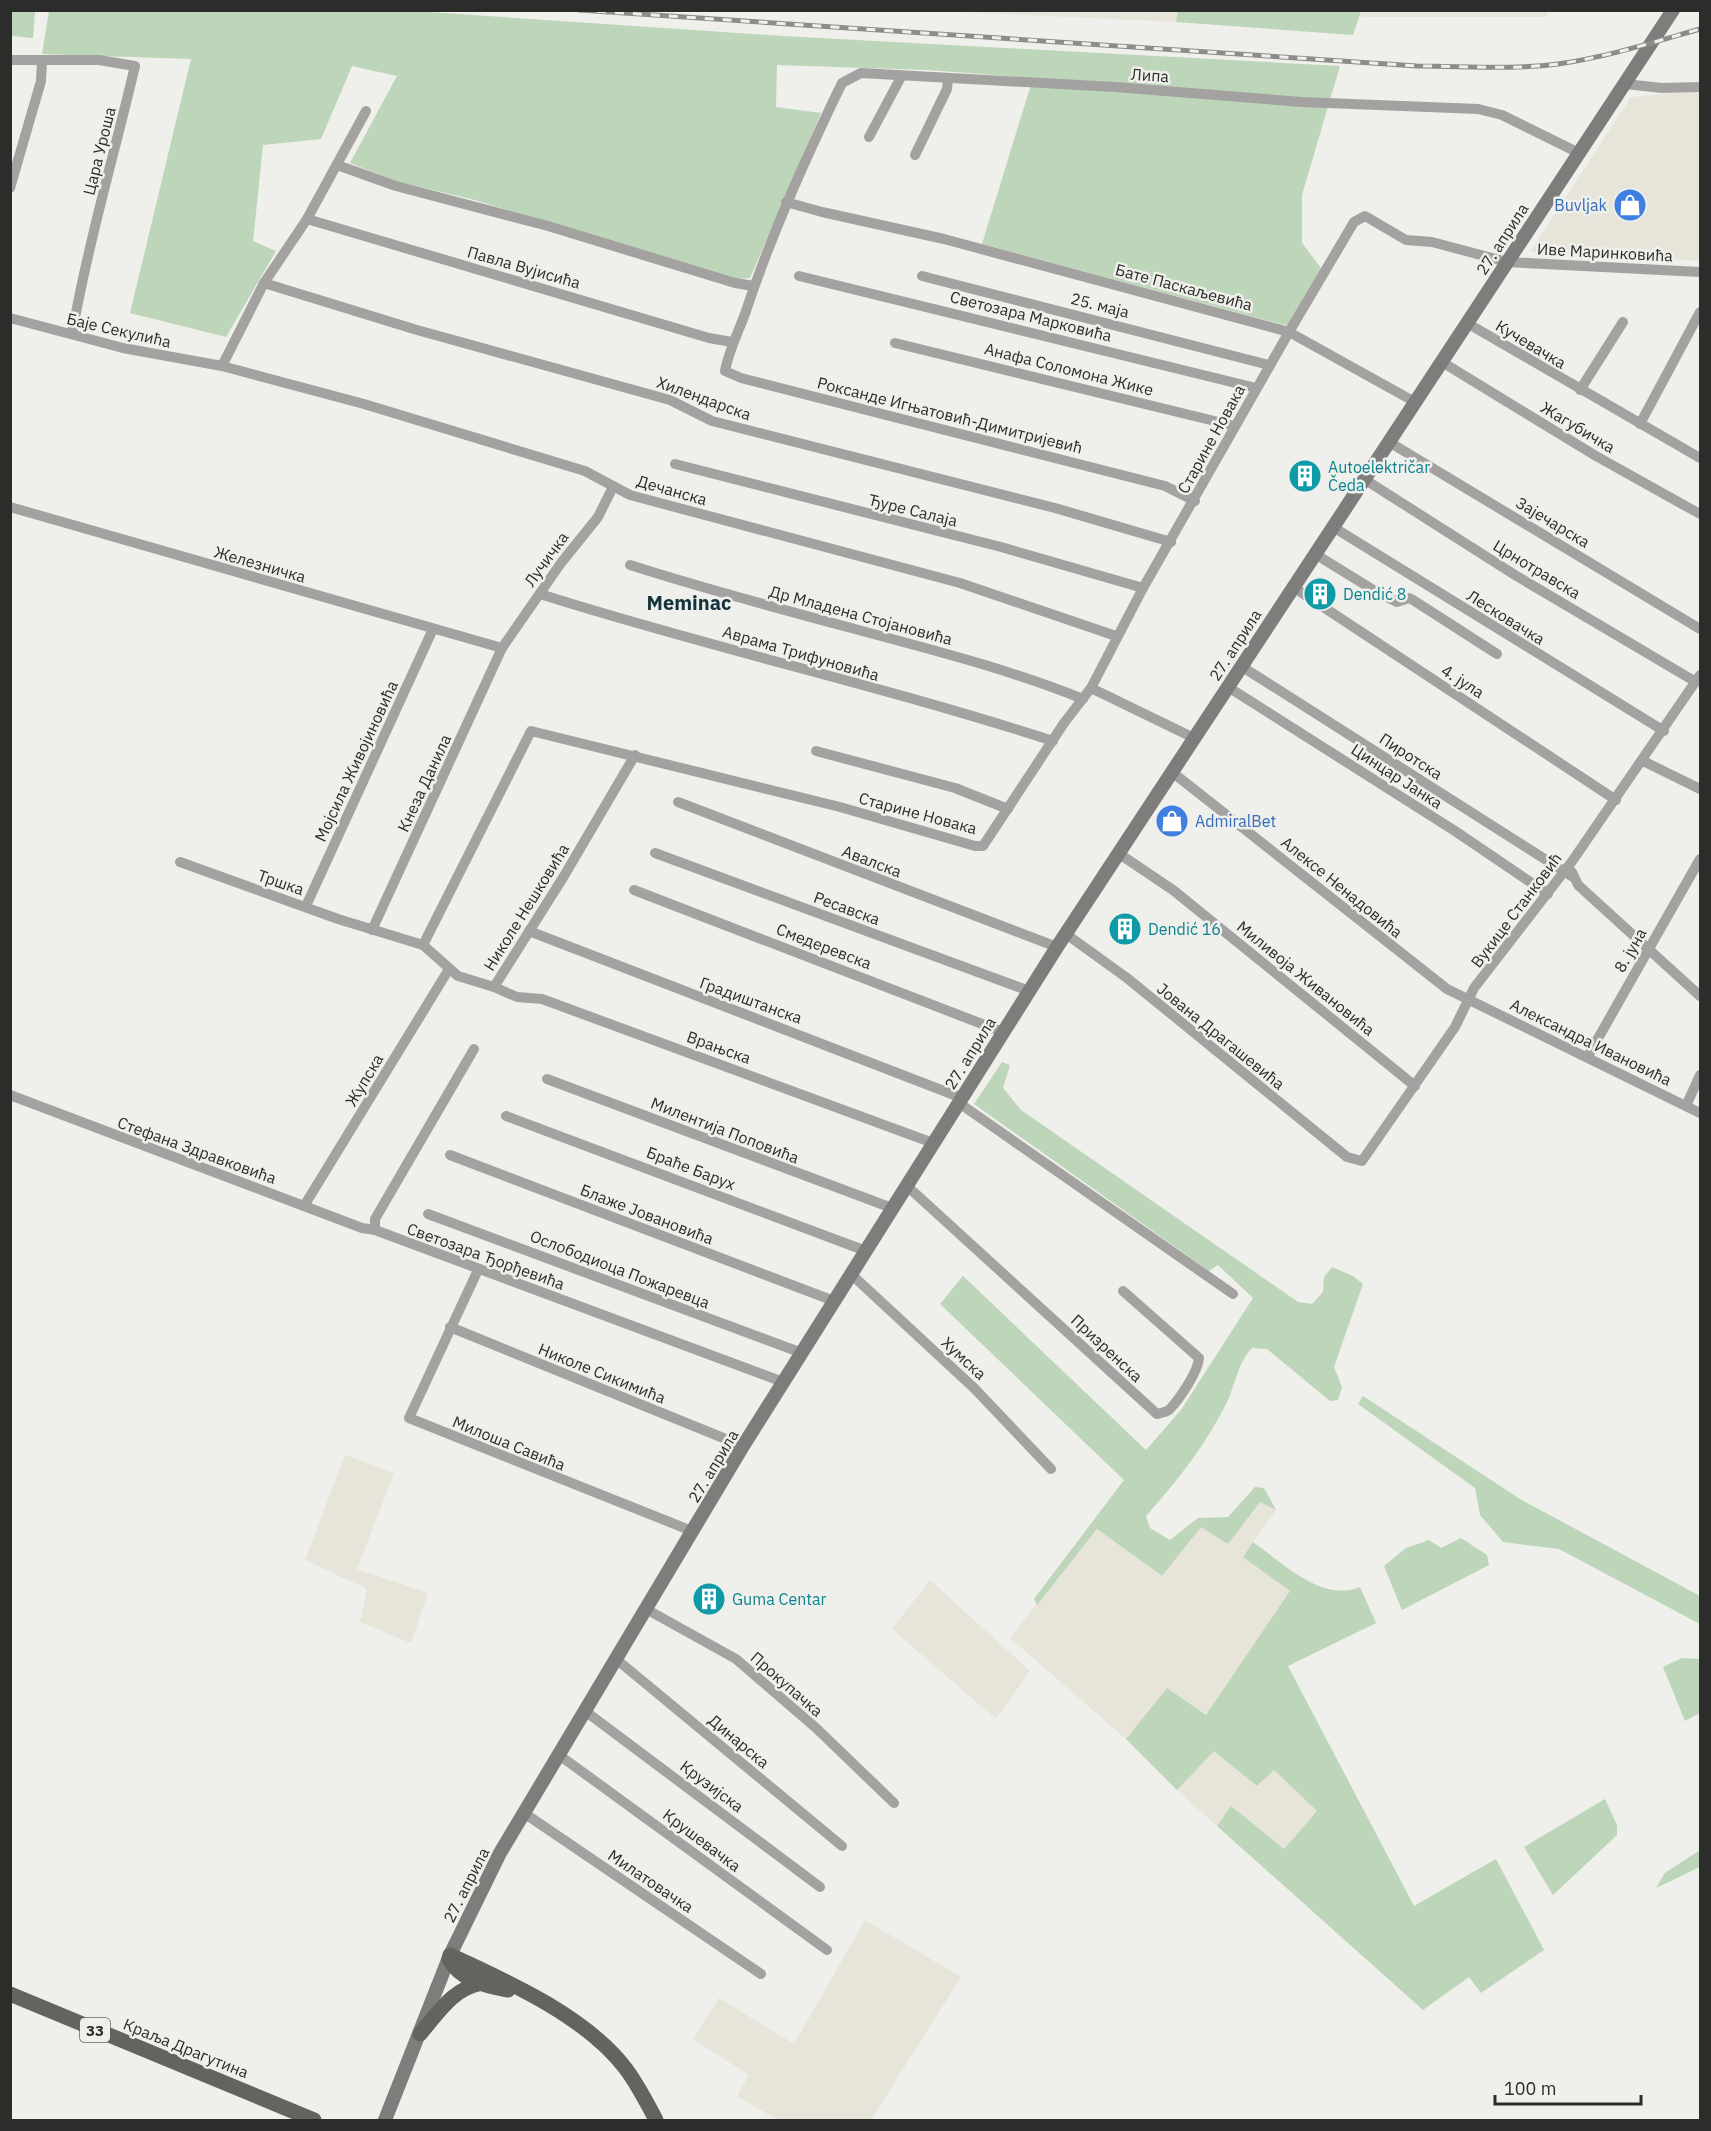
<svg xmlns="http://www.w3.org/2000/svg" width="1711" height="2131" font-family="'IBM Plex Sans',sans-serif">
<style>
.built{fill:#e7e5da}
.green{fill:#bdd5b8}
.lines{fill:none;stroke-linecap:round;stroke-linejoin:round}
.street{stroke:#a3a2a0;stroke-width:10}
.secondary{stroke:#7e7d7b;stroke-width:14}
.primary{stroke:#646360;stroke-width:15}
.rail-casing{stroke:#8c8c8a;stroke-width:5}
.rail{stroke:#efefeb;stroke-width:3;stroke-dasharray:9;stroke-linecap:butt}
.labels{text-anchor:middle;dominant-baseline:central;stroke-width:5;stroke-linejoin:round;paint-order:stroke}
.shield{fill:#efefeb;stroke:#666665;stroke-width:1.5}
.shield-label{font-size:15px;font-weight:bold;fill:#2c2c2b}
.street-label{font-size:16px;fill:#2c2c2b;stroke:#efefeb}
.shop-label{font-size:16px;fill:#366cbe;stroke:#efefeb;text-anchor:end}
.culture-label{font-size:16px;fill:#0d838f;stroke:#efefeb;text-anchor:start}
.quarter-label{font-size:20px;font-weight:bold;fill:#14333c;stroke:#efefeb}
</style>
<rect width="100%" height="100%" fill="#efefeb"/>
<g class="built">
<path d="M 1361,10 L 1547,11 L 1547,17 L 1361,17 Z"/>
<path d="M 945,11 L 1178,11 L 1176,22 Z"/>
<path d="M 1700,91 L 1700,261 L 1530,252 L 1631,97 Z"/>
<path d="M 345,1455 L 394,1473 L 357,1569 L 428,1593 L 411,1643 L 360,1622 L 367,1589 L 305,1560 Z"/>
<path d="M 1260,1502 L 1276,1510 L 1243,1556 L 1291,1590 L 1206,1715 L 1167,1688 L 1126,1739 L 1010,1638 L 1097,1529 L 1161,1576 L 1201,1526 L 1228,1544 Z"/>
<path d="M 930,1580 L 1030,1671 L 996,1719 L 892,1629 Z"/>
<path d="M 1214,1750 L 1257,1786 L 1274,1770 L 1317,1811 L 1284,1850 L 1231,1806 L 1217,1826 L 1177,1790 Z"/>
<path d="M 865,1920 L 961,1977 L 871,2120 L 778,2120 L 737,2096 L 749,2075 L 693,2039 L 719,1998 L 794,2044 Z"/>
</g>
<g class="green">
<path d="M 399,10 L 783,36 L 1340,66 L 1302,195 L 1302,243 L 1321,268 L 1288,326 L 982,244 L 1033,78 L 928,70 L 777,65 L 776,107 L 821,113 L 750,278 L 738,279 L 471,199 L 398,182 L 350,163 L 397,76 L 352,66 L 321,139 L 263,145 L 253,241 L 276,251 L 226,337 L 130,313 L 191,59 L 42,54 L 49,11 Z"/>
<path d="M 10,11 L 35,11 L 33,38 L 11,36 Z"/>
<path d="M 1178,11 L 1178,10 L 1361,11 L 1353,35 L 1176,22 Z"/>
<path d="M 1002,1062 L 1010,1065 L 1003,1088 L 1021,1110 L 1298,1302 L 1312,1304 L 1323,1292 L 1324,1277 L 1332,1267 L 1353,1276 L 1363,1284 L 1334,1367 L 1342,1387 L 1338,1400 L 1330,1401 L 1267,1349 L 1252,1348 C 1238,1362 1235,1385 1227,1402 C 1206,1445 1177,1481 1146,1516 L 1150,1528 L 1170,1540 L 1198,1518 L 1228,1517 L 1255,1487 L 1264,1488 L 1276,1510 L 1260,1502 L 1228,1544 L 1201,1527 L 1162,1576 L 1097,1529 L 1037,1605 L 1034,1599 L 1124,1480 L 940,1304 L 963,1276 L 1146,1450 L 1181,1410 L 1253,1298 L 1218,1265 L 1209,1271 L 974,1104 Z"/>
<path d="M 1363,1396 L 1520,1499 L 1700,1596 L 1700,1624 L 1559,1549 L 1503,1542 L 1480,1515 L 1475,1488 L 1358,1404 Z"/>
<path d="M 1461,1538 L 1487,1555 L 1489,1565 L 1402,1610 L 1384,1566 L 1406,1548 L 1429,1540 L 1441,1548 Z"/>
<path d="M 1253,1542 C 1282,1562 1322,1603 1360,1587 L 1376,1623 L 1288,1666 L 1414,1906 L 1496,1859 L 1544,1950 L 1481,1993 L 1469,1977 L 1423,2010 L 1217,1826 L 1231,1806 L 1284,1849 L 1317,1811 L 1274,1770 L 1257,1786 L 1214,1751 L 1177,1790 L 1126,1739 L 1167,1688 L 1206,1715 L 1290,1591 L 1243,1557 Z"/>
<path d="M 1682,1658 L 1700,1659 L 1700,1713 L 1685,1721 L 1663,1667 Z"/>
<path d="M 1605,1799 L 1617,1825 L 1617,1835 L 1553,1895 L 1524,1847 Z"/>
<path d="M 1700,1850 L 1700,1867 L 1656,1888 L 1665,1873 Z"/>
</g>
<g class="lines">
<g class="street">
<path d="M 10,60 L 99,60 L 135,66 C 114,155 88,244 72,334"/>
<path d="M 1625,84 L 1662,88 L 1700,87"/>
<path d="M 869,137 L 901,77"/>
<path d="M 915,155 L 947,89 L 948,79"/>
<path d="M 337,165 L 396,186 L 548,226 L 735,283 L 754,286"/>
<path d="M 10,188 L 41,81 L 42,61"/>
<path d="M 786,202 L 822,212 L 944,239 L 1289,332 L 1354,222 L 1365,216 L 1406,240 L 1432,242 L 1507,262 L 1700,272"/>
<path d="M 307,219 L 709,338 L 732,342"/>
<path d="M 799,276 L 1256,388"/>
<path d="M 922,276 L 1269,365"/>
<path d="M 264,283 L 417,330 L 670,400 L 712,421 L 1055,508 L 1171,542"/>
<path d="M 10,318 L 123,348 L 222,366 L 364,404 L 585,471 L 630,495 L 960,583 L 1116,636"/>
<path d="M 1467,323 L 1700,458"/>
<path d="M 895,343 L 1235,426"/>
<path d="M 1442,362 L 1596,456 L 1700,514"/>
<path d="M 222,366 L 264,283 L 307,219 L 366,111"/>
<path d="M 1580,390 L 1623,322"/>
<path d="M 1640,424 L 1700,312"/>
<path d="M 1389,442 L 1700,629"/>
<path d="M 675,464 L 1001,547 L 1143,588"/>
<path d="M 1364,479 L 1515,575 L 1696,682"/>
<path d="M 1195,501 L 1165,486 L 741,378 L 725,371 C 729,349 739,331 746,311 C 772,232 806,157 842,83 L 861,73 L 1115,87 L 1302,102 L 1478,109 L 1502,115 L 1579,153"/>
<path d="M 10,507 L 502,648"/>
<path d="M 1333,527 L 1664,731"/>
<path d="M 1315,554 L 1380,594 L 1397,602 L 1409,598 L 1413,600 L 1497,654"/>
<path d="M 630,565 C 705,589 780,609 855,629 C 932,650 1009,669 1083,699"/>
<path d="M 1293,587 L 1616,800"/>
<path d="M 540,594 C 710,648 884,686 1053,741"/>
<path d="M 1241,666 L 1573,877"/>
<path d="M 1228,687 L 1455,831 L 1548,894"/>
<path d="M 1091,688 L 1194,738"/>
<path d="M 816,751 L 955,788 L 1008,809"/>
<path d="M 1643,761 L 1700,789"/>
<path d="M 1172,772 L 1447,989 L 1700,1113"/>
<path d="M 678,802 L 1057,947"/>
<path d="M 655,853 L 1029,991"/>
<path d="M 1118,853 L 1173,890 L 1415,1086"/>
<path d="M 180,862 L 338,919 L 423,945 L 458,976 L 494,987 L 564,876 L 635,755"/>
<path d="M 1572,872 L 1578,885 L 1700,996"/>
<path d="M 634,890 L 1003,1032"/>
<path d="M 306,906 L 433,629"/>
<path d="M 372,930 L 502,648 L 561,563 L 598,517 L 613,487"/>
<path d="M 529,931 L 962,1098"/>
<path d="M 1066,934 L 1127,978 L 1347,1157 L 1362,1161 L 1455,1027 L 1474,988 L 1573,860 L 1700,675"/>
<path d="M 423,945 L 531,731 L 840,807 L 975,846 L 983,846 L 1064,723 L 1091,688 L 1143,588 L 1289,332 L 1415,402"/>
<path d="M 494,987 L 517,997 L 542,999 L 933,1143"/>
<path d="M 474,1049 L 375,1219 L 375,1230 L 783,1382"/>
<path d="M 1588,1056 L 1700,859"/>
<path d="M 547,1079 L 892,1208"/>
<path d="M 10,1095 L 362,1228 L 375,1230"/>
<path d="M 959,1103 L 1233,1294"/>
<path d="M 1686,1106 L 1700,1075"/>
<path d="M 506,1116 L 866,1251"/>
<path d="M 450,1155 L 834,1301"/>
<path d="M 907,1186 L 1157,1414 C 1162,1413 1167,1412 1170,1409 C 1180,1398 1198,1372 1199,1358 L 1123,1291"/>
<path d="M 304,1206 L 449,969"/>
<path d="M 428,1214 L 802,1353"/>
<path d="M 478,1270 L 409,1418 L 692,1531"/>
<path d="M 851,1274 L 974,1388 L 1051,1469"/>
<path d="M 450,1327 L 743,1446"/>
<path d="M 646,1609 L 736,1659 L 815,1727 L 894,1803"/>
<path d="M 616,1659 L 842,1846"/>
<path d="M 585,1711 L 820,1887"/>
<path d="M 559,1755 L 827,1950"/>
<path d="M 524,1813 L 761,1974"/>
</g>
<path class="secondary" d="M 385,2120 L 450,1955 L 500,1853 L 743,1446 L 1057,947 L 1673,10"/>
<g class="primary">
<path d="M 450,1955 C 509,1982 587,2017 626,2069 C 638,2085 647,2103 656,2120"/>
<path d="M 449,1959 C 460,1980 485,1986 508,1990"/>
<path d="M 10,1994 L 314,2120"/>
<path d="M 420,2034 C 439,2012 452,1989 482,1983"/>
</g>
<g class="rail-casing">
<path id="rail" d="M 579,10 L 1417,66 C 1464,66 1512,70 1558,64 C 1607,57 1654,42 1700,29"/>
</g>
<use href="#rail" class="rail"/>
</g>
<defs>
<g id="shop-disc" transform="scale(1.725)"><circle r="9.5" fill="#3f7fe0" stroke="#efefeb"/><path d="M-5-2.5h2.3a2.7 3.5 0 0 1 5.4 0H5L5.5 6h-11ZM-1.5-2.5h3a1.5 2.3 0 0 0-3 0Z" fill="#fff"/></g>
<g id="building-disc" transform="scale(1.725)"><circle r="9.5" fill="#0f9aa8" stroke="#efefeb"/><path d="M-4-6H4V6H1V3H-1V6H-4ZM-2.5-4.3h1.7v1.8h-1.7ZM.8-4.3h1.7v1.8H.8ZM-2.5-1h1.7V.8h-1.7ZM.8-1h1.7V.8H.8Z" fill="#fff"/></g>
</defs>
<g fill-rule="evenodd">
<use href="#shop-disc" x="1630" y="205"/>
<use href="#building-disc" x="1305" y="476"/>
<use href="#building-disc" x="1320" y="594"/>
<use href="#shop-disc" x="1172" y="821"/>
<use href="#building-disc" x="1125" y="929"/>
<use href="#building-disc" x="709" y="1599"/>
</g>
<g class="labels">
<rect class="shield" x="80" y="2018" width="30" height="24" rx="4.5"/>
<g class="shield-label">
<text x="95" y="2030">33</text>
</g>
<g class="street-label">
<text transform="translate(1150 75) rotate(4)">Липа</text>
<text transform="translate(99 151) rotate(-76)">Цара Уроша</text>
<text transform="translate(1502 239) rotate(-57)">27. априла</text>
<text transform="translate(1605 252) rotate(3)">Иве Маринковића</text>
<text transform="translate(524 267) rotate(16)">Павла Вујисића</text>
<text transform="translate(1184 287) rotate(15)">Бате Паскаљевића</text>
<text transform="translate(1100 305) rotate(14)">25. маја</text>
<text transform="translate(1031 316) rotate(14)">Светозара Марковића</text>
<text transform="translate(119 330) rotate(13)">Баје Секулића</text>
<text transform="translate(1531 344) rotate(31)">Кучевачка</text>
<text transform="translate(1069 369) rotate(14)">Анафа Соломона Жике</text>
<text transform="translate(704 398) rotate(20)">Хилендарска</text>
<text transform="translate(950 415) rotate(14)">Роксанде Игњатовић-Димитријевић</text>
<text transform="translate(1578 427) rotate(31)">Жагубичка</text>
<text transform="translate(1211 439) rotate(-61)">Старине Новака</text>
<text transform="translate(672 490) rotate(16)">Дечанска</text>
<text transform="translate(913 510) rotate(14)">Ђуре Салаја</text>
<text transform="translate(1553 522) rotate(31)">Зајечарска</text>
<text transform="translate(546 559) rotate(-54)">Лучичка</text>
<text transform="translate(260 564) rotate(16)">Железничка</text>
<text transform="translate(1537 569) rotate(31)">Црнотравска</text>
<text transform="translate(861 615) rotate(15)">Др Младена Стојановића</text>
<text transform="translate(1506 617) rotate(32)">Лесковачка</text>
<text transform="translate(1235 645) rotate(-57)">27. априла</text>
<text transform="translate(801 653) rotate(16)">Аврама Трифуновића</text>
<text transform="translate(1463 681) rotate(33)">4. јула</text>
<text transform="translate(1411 756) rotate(33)">Пиротска</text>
<text transform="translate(356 761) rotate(-65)">Мојсила Живојиновића</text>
<text transform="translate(1397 776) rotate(33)">Цинцар Јанка</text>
<text transform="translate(424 783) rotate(-65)">Кнеза Данила</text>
<text transform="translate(918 813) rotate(15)">Старине Новака</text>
<text transform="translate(872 861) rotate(21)">Авалска</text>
<text transform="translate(281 882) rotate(19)">Тршка</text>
<text transform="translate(1342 887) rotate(39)">Алексе Ненадовића</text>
<text transform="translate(526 907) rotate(-58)">Николе Нешковића</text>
<text transform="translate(847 908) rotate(20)">Ресавска</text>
<text transform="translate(1516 910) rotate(-53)">Вукице Станковић</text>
<text transform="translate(824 946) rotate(21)">Смедеревска</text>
<text transform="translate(1630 950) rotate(-60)">8. јуна</text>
<text transform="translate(1306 978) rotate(39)">Миливоја Живановића</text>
<text transform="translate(751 1000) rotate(20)">Градиштанска</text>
<text transform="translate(1221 1036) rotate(39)">Јована Драгашевића</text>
<text transform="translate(1591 1042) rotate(26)">Александра Ивановића</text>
<text transform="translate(719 1047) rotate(20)">Врањска</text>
<text transform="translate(970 1053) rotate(-58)">27. априла</text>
<text transform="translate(364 1080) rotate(-59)">Жупска</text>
<text transform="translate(725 1130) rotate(21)">Милентија Поповића</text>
<text transform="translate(197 1150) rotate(20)">Стефана Здравковића</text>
<text transform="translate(691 1168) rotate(21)">Браће Барух</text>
<text transform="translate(647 1214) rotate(21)">Блаже Јовановића</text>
<text transform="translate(486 1256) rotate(20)">Светозара Ђорђевића</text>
<text transform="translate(620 1269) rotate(21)">Ослободиоца Пожаревца</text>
<text transform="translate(1107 1348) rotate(43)">Призренска</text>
<text transform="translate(964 1358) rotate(43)">Хумска</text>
<text transform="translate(602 1373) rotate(22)">Николе Сикимића</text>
<text transform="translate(509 1443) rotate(22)">Милоша Савића</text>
<text transform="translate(713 1466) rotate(-59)">27. априла</text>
<text transform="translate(787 1684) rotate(41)">Прокупачка</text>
<text transform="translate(739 1741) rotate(40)">Динарска</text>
<text transform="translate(712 1786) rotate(37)">Крузијска</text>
<text transform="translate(702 1840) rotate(37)">Крушевачка</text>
<text transform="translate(651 1881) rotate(34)">Милатовачка</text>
<text transform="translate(466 1885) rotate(-63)">27. априла</text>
<text transform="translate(186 2048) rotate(22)">Краља Драгутина</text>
</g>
<g class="shop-label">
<text x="1607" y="205">Buvljak</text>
<text x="1195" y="821" text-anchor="start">AdmiralBet</text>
</g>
<g class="culture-label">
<text x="1328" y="467">Autoelektričar<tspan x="1328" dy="18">Čeda</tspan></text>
<text x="1343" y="594">Dendić 8</text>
<text x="1148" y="929">Dendić 16</text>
<text x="732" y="1599">Guma Centar</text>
</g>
<g class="quarter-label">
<text x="689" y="602">Meminac</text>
</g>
</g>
<rect width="1711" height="2131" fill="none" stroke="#2c2c2b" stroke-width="24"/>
<path d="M1495 2095v9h146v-9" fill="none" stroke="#2c2c2b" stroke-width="3"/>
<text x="1504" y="2095" font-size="18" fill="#2c2c2b" stroke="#efefeb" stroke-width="4.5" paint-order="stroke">100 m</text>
</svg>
